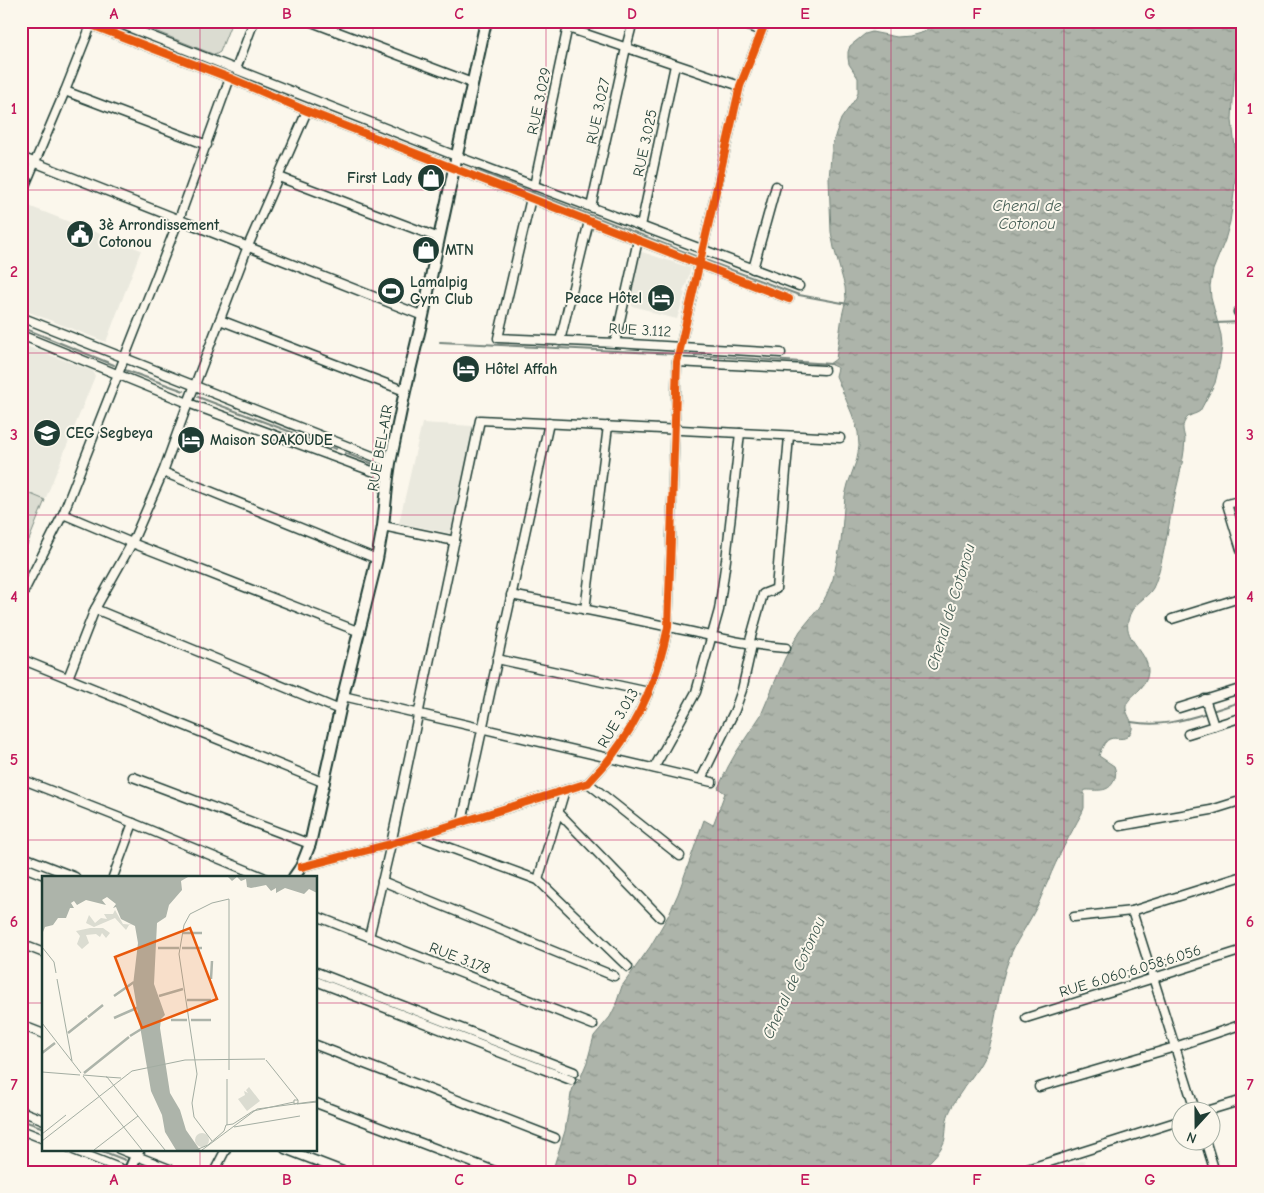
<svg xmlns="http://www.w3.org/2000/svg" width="1264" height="1193" font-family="'Comic Neue',sans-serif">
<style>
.built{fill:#eae9de}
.pitch{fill:#dbdcd1;stroke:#7d8c82}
.water{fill:url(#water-ripples);stroke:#74847b}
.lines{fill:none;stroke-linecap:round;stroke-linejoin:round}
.stream{stroke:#74847b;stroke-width:2}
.minor-casing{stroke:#1f3d34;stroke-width:11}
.major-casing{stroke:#1f3d34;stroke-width:14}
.minor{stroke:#fbf7ec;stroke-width:8}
.major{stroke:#fbf7ec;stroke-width:10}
.cycleway-casing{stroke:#fbf7ec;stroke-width:11}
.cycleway{stroke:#e8590c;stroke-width:8}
.grid{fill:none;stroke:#c2185b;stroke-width:1;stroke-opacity:0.55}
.labels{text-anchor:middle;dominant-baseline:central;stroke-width:4;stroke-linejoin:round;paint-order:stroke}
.street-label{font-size:15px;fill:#1f3d34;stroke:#fbf7ec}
.poi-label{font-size:15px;font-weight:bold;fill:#1f3d34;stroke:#fbf7ec;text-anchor:start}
.water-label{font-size:16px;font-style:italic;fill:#425b52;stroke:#fbf7ec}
.inset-river{fill:none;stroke:#adb4aa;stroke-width:2.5}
.inset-road{fill:none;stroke:#a3ada2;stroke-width:1}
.view{fill:#e8590c;fill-opacity:0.15;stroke:#e8590c;stroke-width:2.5}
.inset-edge{fill:none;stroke:#1f3d34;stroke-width:2.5}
.neatline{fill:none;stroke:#c2185b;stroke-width:2}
.grid-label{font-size:16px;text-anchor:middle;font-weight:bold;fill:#c2185b}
</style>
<defs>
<pattern id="water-ripples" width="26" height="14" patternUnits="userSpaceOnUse" patternTransform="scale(1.25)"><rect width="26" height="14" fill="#adb4aa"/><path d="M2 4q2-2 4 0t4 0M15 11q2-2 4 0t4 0" fill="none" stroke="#8c948b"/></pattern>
</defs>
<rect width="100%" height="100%" fill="#fbf7ec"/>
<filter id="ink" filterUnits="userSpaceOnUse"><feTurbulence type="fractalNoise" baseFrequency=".02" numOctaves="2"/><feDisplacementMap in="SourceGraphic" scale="10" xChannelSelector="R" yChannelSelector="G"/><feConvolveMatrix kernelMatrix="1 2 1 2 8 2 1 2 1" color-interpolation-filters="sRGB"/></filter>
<g filter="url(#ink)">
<g class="built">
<path d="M 21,203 L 141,250 L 106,342 L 21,309 Z"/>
<path d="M 639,251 L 691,268 L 686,286 L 685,286 L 683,292 L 685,293 L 677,319 L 652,313 L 651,311 L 632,306 L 632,304 L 629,302 Z"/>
<path d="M 21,344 L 93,371 L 95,376 L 45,500 L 21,490 Z"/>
<path d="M 422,423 L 473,426 L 454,534 L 399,523 Z"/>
<path d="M 1084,1160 L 1088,1172 L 1047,1172 Z"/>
</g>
<g class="pitch">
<path d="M 130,21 L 232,21 L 220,52 L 215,55 Z"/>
<path d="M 21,490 L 45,500 L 21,560 Z"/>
</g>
<path class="water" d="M 936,21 L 1243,21 L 1243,57 L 1235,72 L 1234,81 L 1232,120 L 1236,157 L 1236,175 L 1233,201 L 1230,222 L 1225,240 L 1213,270 L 1210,286 L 1211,298 L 1221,335 L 1222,346 L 1220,361 L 1215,383 L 1200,411 C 1195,415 1188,414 1185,421 C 1181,427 1184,433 1185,439 C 1185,443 1184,447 1184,451 C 1182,468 1177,485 1173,503 C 1171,514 1169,525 1167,536 C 1164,550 1159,576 1153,588 C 1146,600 1131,603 1128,621 C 1124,641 1149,652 1148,672 C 1147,690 1128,695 1126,706 C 1125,716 1138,724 1129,735 C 1121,744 1111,731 1103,746 C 1101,750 1100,752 1099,756 L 1114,766 C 1116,771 1116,774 1115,778 C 1110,793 1099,790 1086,790 L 1084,791 L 1084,808 L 1082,813 C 1070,835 1057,858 1048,881 C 1043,891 1040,902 1034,912 C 1026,928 1015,942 1009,959 C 998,987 997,1019 988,1048 C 980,1072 959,1089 949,1113 C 945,1122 947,1133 944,1142 C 939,1155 928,1161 921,1172 L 552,1172 L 565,1131 L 571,1094 L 574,1085 L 580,1079 L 587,1062 L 594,1036 L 610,1017 L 615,1007 L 622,986 L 650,947 L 668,916 L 678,894 L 704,820 L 713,825 L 725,793 L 718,788 L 728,767 L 737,751 L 761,715 L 785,658 L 800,631 L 819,608 L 826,596 L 833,579 L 841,542 L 845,496 L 848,484 L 857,459 L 859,446 L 858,432 L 852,414 L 836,376 L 838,368 L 829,364 L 836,359 L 842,316 L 846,299 L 845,287 L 834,248 L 831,232 L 829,178 L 832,146 L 836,133 L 841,119 L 856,98 L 858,92 L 858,78 L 849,64 L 848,58 L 848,52 L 850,46 L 865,34 L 872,32 L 897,37 L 910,36 L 924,32 Z"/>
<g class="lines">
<g class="stream">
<path d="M 101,21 L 445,156"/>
<path d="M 476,170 L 695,256"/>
<path d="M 705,260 L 799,295 L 848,304"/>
<path d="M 1215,323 L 1243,322"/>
<path d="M 21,327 L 114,365"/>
<path d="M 440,342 L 676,354"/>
<path d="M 681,354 L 831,364"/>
<path d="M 125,370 L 184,391"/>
<path d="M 198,397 L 336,449"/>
<path d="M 345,453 L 376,465"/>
<path d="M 1212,711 L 1243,701"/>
<path d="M 1131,722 C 1159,727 1181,721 1207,713"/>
<path d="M 21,862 L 59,877"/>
<path d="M 570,1076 L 580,1080"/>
<path d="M 21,1120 L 44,1128"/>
<path d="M 97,1149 L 125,1160"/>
</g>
<g class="minor-casing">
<g id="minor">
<path d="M 81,21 L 230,78 L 307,111 L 789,299"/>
<path d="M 113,21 L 456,156 L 799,286"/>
<path d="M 309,21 L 472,83"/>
<path d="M 733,21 L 762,31"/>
<path d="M 568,28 L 740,86"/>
<path d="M 236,69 L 254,21"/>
<path d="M 65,91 L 207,145"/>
<path d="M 21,157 L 423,316"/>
<path d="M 279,177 L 439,238"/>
<path d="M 534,186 L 569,21"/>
<path d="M 21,195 L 65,91 L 91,25 L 91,21"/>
<path d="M 531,198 L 498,338 L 615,343 L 781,353"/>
<path d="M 591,207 L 626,48 L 633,21"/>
<path d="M 641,226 L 675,65"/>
<path d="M 753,269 L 776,186"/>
<path d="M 1238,312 L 1243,312"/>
<path d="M 21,317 L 390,463"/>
<path d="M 220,320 L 405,391"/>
<path d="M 21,335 L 188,403 L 388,477"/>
<path d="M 560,341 L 589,221"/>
<path d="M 615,343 L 638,240"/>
<path d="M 677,362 L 824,370"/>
<path d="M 163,472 L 377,559"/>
<path d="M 1243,500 L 1227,504 L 1243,556"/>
<path d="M 63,514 L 132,543 L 360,632"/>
<path d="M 383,526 L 455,541"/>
<path d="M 511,595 C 563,605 614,615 665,626 C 706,635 745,645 786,648"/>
<path d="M 21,597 L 63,514 L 179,219 L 230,78"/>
<path d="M 95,609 L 340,710"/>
<path d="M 585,610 L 608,426"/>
<path d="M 1172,619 L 1243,597"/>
<path d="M 749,644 L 763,594 L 776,589 L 789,436"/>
<path d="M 21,659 L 325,783"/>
<path d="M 497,659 L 649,692"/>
<path d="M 68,678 L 95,609 L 132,543 L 163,472 L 188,403 L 248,246 L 307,111"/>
<path d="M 343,696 L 712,782"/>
<path d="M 1205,699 L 1214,726"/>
<path d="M 1179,708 L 1243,688"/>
<path d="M 1188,734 L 1243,717"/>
<path d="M 654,768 L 696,692 L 719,610 L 726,560 L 740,433"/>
<path d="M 133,777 L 310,844"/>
<path d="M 21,779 L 133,823 L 263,877"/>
<path d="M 701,779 L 735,710 L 742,690 L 752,645"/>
<path d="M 588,783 L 680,856"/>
<path d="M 558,812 L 660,917"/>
<path d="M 462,822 L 549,423"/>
<path d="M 1120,826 L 1211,810 L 1243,800"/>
<path d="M 418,836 L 538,880 L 628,967"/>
<path d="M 21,856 L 75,877"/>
<path d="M 21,866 L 49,877"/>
<path d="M 301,867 L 391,844 L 588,783 C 596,774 604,766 611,757 C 642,716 658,676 668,627 L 677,362 L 740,86 L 766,21"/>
<path d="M 113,877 L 133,823"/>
<path d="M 538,880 L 565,790"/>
<path d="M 382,881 L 614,976"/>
<path d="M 1132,911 L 1195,1110"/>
<path d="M 316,916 L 593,1025"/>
<path d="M 1074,917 L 1132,911 L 1243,876"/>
<path d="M 369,937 L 391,844 L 480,420 L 840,438"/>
<path d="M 21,944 L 44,953"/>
<path d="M 316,972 L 574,1072"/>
<path d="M 316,981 L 571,1080"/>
<path d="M 1026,1018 L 1243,950"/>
<path d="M 21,1025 L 44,1034"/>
<path d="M 316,1045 L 555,1138"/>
<path d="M 1039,1087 L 1175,1047 L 1243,1024"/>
<path d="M 316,1103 L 497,1172"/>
<path d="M 1210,1110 L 1243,1100"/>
<path d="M 21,1111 L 44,1120"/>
<path d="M 21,1130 L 44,1139"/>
<path d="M 1205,1140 L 1215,1172"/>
<path d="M 71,1149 L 129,1172"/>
<path d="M 119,1149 L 177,1172"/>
<path d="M 285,1149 L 345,1172"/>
<path d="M 214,1172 L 226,1149"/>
<path d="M 1018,1172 L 1182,1120"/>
</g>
</g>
<g class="major-casing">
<g id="major">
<path d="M 294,877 L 301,867 L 310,844 L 343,696 L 377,559 L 383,526 L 388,477 L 390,463 L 405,391 L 423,316 L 439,238 L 486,21"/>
<path d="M 129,1172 L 139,1149"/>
</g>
</g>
<use href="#minor" class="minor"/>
<use href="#major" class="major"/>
<g class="cycleway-casing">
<g id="cycleway">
<path d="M 81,21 L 230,78 L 307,111 L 789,299"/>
<path d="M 301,867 L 391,844 L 588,783 C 596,774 604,766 611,757 C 642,716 658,676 668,627 L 677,362 L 740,86 L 766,21"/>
</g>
</g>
<use href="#cycleway" class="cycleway"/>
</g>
</g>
<path class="grid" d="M 200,21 L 200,877M 373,21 L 373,1172M 546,21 L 546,1172M 718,21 L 718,1172M 891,21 L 891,1172M 1064,21 L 1064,1172M 21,190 L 1243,190M 21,353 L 1243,353M 21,515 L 1243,515M 21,678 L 1243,678M 21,840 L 1243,840M 21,1003 L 44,1003M 316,1003 L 1243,1003M 200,1149 L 200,1172"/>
<defs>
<g id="shop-disc" transform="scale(1.4375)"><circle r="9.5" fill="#1f3d34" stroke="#fbf7ec"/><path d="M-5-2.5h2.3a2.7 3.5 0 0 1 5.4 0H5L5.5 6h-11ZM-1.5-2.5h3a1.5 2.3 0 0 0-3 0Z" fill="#fff"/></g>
<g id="civic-disc" transform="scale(1.4375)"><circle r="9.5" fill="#1f3d34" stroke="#fbf7ec"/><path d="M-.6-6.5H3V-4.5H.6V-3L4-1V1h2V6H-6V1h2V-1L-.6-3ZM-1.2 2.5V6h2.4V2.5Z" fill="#fff"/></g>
<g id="stadium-disc" transform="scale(1.4375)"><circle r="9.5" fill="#1f3d34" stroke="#fbf7ec"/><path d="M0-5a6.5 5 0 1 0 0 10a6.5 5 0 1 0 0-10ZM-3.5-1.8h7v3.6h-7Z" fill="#fff"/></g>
<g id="hotel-disc" transform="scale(1.4375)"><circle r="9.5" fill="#1f3d34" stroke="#fbf7ec"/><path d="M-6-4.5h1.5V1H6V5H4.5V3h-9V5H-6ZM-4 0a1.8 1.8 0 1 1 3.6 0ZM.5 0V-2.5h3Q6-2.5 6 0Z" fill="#fff"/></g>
<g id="university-disc" transform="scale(1.4375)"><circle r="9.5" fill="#1f3d34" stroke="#fbf7ec"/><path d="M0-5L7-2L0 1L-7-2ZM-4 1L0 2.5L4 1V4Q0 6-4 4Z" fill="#fff"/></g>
</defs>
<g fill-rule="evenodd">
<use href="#shop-disc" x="431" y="178"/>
<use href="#civic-disc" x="80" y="234"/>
<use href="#shop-disc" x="426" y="250"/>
<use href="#stadium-disc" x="391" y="291"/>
<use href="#hotel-disc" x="661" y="298"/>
<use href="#hotel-disc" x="466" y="369"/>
<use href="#university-disc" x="47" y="433"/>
<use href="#hotel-disc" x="191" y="440"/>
</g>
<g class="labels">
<g class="street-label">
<text transform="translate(539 101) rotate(-78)">RUE 3.029</text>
<text transform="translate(598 111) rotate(-78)">RUE 3.027</text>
<text transform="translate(645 143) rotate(-78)">RUE 3.025</text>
<text transform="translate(640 330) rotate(3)">RUE 3.112</text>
<text transform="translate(380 448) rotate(-80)">RUE BEL-AIR</text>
<text transform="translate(618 718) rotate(-60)">RUE 3.013</text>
<text transform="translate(460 958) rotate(21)">RUE 3.178</text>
<text transform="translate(1130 971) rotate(-17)">RUE 6.060;6.058;6.056</text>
</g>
<g class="poi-label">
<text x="412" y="178" text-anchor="end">First Lady</text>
<text x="99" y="225">3è Arrondissement<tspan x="99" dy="17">Cotonou</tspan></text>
<text x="445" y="250">MTN</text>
<text x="410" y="282">Lamalpig<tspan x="410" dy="17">Gym Club</tspan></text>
<text x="642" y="298" text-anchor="end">Peace Hôtel</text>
<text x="485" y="369">Hôtel Affah</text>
<text x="66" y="433">CEG Segbeya</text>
<text x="210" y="440">Maison SOAKOUDE</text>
</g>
<g class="water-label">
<text x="1027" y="206">Chenal de<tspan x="1027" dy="18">Cotonou</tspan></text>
<text transform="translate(951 607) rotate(-73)">Chenal de Cotonou</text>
<text transform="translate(794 978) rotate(-66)">Chenal de Cotonou</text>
</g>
</g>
<g transform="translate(42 876)">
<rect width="275" height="275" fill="#fbf7ec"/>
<path d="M 73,34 L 81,48 L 92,49 L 87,49 L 84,54 L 73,42 L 52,51 L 44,47 L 47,39 L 53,47 L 59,42 L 65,43 L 62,38 L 71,38 ZM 48,52 L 61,52 L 68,57 L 64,62 L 60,57 L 58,61 L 54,58 L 44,59 L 47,67 L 40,73 L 35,68 L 38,60 L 34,55 Z" fill="#dbdcd1"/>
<path d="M153 264a7 7 0 1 1 14 0a7 7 0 1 1-14 0Z" fill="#dbdcd1"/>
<path d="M 207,211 L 218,225 L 205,235 L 196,223 L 203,219 L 202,215 L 206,217 L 204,214 Z" fill="#dbdcd1"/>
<path d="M 0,1 L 146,1 L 139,5 L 140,14 L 127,29 L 124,41 L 115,47 L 112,108 L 123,139 L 119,143 L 118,152 L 128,217 L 138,234 L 144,254 L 158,274 L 134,274 L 123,256 L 120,239 L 109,215 L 91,109 L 96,67 L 93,50 L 79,43 L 74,31 L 71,32 L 74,28 L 65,21 L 60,24 L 64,29 L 44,24 L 35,29 L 32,25 L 29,27 L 32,32 L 28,32 L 24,42 L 16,42 L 11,49 L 3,51 L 1,56 ZM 186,1 L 275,1 L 275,17 L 267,13 L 262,18 L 243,12 L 234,17 L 234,12 L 229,15 L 224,9 L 209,12 L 205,11 L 204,3 L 199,5 L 195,1 L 190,5 Z" fill="#adb4aa"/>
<path class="inset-river" d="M 141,57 L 160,57M 116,72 L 137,72M 140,72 L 160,72M 169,103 L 170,85M 72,120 L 92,106M 117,120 L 141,113M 145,124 L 169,124M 46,141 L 61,129M 72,142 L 97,131M 129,144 L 145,144M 149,144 L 169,144M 26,157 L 45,142M 88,160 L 101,152M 0,177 L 13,167M 42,197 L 87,161"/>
<path class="inset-road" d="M 0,71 L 12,86 L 14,97M 15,103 L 30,185M 0,147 L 39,197M 224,184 L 256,224M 187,194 L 187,23M 0,196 L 38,199M 41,199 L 65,201 L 123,274M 41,200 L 100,274M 64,201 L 79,202M 185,203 L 185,249M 252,224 L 256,224 L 256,227 L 252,228 ZM 255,228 L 275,226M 192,251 L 258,240M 0,258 L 24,239M 0,265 L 90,195 L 143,184 L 223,183M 170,265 L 152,241 L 150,227 L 155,198 L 137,78 L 142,49 L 148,38 L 170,27 L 187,23M 52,274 L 96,240M 154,274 L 166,269 L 182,255 L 184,249 L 191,248 L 211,235 L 252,226M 160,274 L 215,233 L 275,225"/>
<path class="view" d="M 148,52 L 175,123 L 100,152 L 73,81 Z"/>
<rect width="275" height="275" class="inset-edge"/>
</g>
<rect width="1264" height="1193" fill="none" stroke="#fbf7ec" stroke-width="55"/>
<g transform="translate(1196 1126) rotate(201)"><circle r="24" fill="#fbf7ec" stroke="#a3ada2"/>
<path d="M0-4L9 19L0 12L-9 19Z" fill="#1f3d34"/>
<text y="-8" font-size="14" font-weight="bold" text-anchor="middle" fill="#1f3d34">N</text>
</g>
<rect x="28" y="28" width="1208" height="1138" class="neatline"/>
<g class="grid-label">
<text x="114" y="19">A</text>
<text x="287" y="19">B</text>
<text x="459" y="19">C</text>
<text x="632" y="19">D</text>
<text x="805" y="19">E</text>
<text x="977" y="19">F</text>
<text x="1150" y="19">G</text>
<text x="14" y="114">1</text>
<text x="1250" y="114">1</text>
<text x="14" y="277">2</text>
<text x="1250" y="277">2</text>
<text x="14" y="440">3</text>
<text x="1250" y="440">3</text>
<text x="14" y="602">4</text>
<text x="1250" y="602">4</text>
<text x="14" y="765">5</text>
<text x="1250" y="765">5</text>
<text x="14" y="927">6</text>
<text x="1250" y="927">6</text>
<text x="14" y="1090">7</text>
<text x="1250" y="1090">7</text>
<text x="114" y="1185">A</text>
<text x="287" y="1185">B</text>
<text x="459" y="1185">C</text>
<text x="632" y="1185">D</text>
<text x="805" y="1185">E</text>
<text x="977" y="1185">F</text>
<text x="1150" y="1185">G</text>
</g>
</svg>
